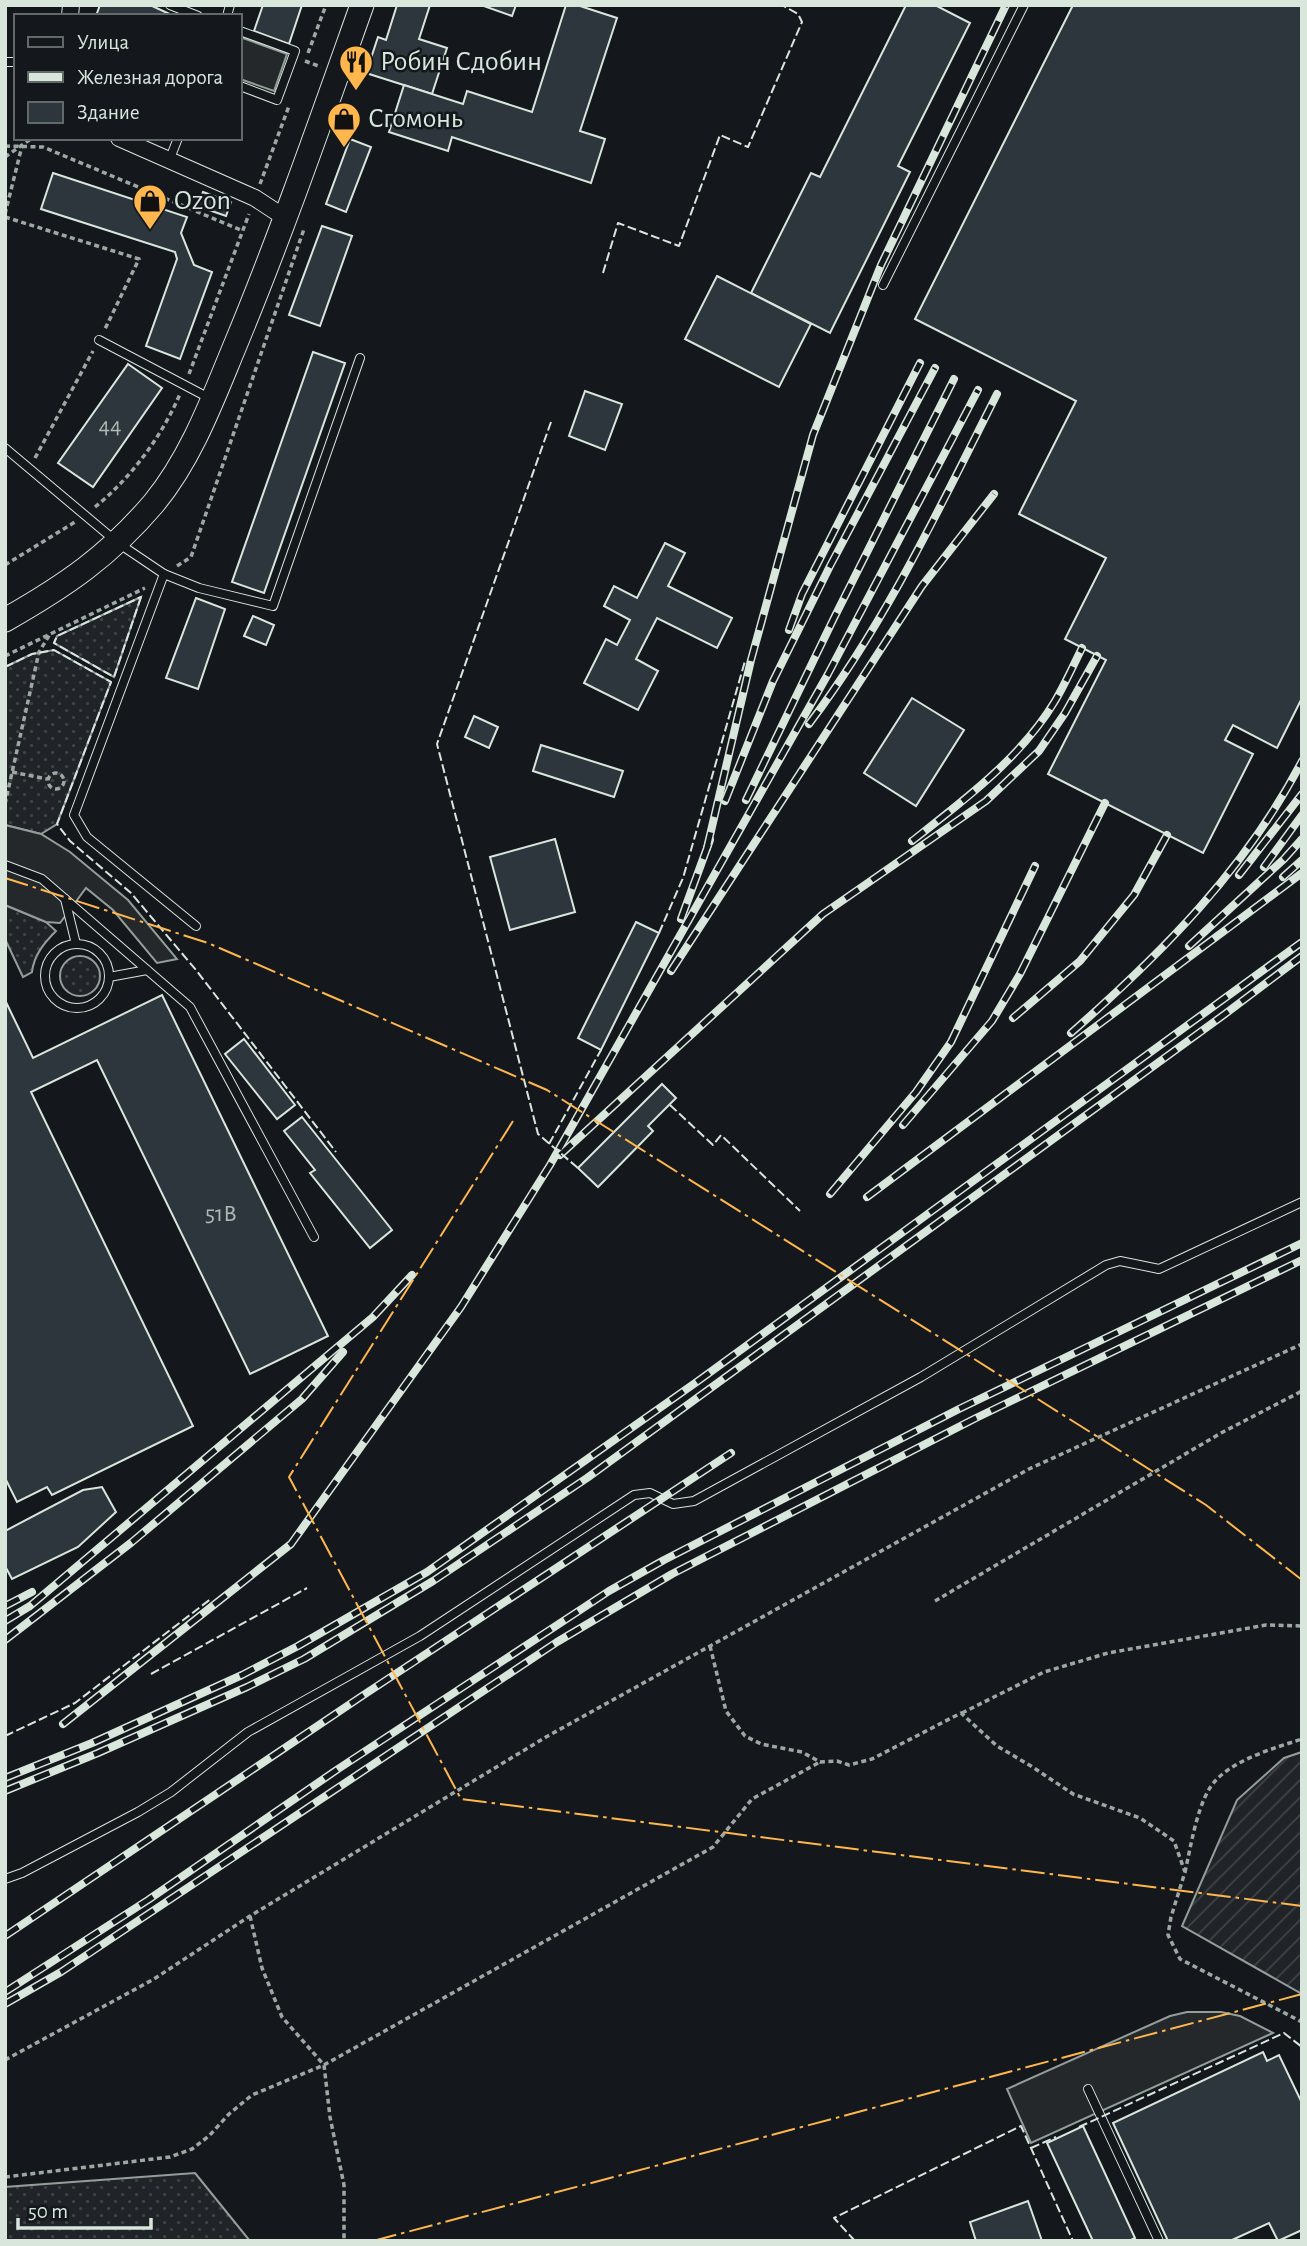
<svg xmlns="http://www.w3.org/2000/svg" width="1307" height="2246" font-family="'Alegreya Sans',sans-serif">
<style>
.grass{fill:url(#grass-dots);stroke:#939e99;stroke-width:2}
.garden{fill:url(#garden-furrows);stroke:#939e99;stroke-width:2}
.parking{fill:#24282b;stroke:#939e99;stroke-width:2}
.building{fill:#2c363c;stroke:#d8e6dc;stroke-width:2}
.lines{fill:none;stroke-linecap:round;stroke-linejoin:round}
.service-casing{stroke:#d8e6dc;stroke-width:10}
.minor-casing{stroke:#d8e6dc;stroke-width:18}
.secondary-casing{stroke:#d8e6dc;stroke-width:25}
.path{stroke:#9da8a2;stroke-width:3.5;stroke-dasharray:5 3.5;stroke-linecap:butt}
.service{stroke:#14181c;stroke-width:8}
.minor{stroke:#14181c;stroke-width:16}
.secondary{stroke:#14181c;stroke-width:23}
.rail-casing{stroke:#d8e6dc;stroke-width:8}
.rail{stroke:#14181c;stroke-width:5;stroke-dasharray:16;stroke-linecap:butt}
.fence{stroke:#d8e6dc;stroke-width:2;stroke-dasharray:9 3.5;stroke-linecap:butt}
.power{stroke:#ffb74d;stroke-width:2;stroke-dasharray:24 5 3.5 5;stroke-linecap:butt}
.labels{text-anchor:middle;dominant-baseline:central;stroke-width:5;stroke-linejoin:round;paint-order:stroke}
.number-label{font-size:24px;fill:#adbab4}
.poi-label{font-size:28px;fill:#d8e6dc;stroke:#14181c;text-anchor:start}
</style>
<defs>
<pattern id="grass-dots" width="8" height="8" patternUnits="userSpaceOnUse" patternTransform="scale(1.75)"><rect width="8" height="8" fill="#202428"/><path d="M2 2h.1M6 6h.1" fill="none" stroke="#404447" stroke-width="1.8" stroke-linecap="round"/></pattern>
<pattern id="garden-furrows" width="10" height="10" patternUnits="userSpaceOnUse" patternTransform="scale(1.75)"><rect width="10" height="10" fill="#202428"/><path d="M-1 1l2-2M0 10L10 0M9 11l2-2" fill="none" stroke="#404447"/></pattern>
</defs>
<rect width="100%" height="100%" fill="#14181c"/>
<g class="grass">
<path d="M 141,597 L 114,677 L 54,643 L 57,636 Z"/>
<path d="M 54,650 L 111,682 L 57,824 L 41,834 L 5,825 L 5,667 L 32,654 Z"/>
<path d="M 5,905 L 46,922 L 56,931 C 44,943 34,955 32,972 L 23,977 L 5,939 Z"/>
<circle cx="80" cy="976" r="20"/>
<path d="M 195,2173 L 250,2241 L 5,2241 L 5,2187 Z"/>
</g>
<path class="garden" d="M 1302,1752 L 1302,1994 L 1182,1926 L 1237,1800 L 1284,1758 Z"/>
<g class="parking">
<path d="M 240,37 L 287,54 L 274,91 L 240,79 Z"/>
<path d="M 5,825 L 41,834 L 70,852 L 128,900 L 177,959 L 157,963 L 113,910 L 86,888 L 60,923 L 46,922 L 5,905 Z"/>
<path d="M 1187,2012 L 1221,2012 L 1240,2016 L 1273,2033 L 1031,2143 L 1007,2089 L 1170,2016 Z"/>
</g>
<g class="building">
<path d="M 100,5 L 150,5 L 174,16 L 96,16 Z"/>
<path d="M 263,5 L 302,5 L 289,44 L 254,31 Z"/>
<path d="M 397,5 L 430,5 L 419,39 L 447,48 L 432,94 L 366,73 L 378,37 L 386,40 Z"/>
<path d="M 481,5 L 516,5 L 512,16 Z"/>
<path d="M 566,5 L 577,5 L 617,18 L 580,131 L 605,139 L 591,183 L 452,137 L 448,151 L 389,132 L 404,85 L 463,104 L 467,91 L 532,112 Z"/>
<path d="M 906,5 L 935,5 L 970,23 L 898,166 L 910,172 L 830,333 L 751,293 L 811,173 L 820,177 Z"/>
<path d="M 1073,5 L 1302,5 L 1302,698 L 1277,748 L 1233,725 L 1225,740 L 1253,754 L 1203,853 L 1048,774 L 1106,660 L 1065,639 L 1106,558 L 1019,514 L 1076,401 L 915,319 Z"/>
<path d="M 350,139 L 371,147 L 346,212 L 326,204 Z"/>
<path d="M 53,173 L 187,217 L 181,233 L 194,265 L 212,272 L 180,359 L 146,346 L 177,259 L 175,252 L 41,209 Z"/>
<path d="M 203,192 L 231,202 L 226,216 L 197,206 Z"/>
<path d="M 322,226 L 352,236 L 320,326 L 289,315 Z"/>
<path d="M 717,276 L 811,324 L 779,387 L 685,339 Z"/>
<path d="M 313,352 L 345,363 L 264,593 L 232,582 Z"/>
<path d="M 128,364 L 162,388 L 93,487 L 58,463 Z"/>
<path d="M 585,391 L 622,404 L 605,450 L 569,436 Z"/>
<path d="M 665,543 L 685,553 L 668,586 L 732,618 L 717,648 L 657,618 L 636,659 L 658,671 L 638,710 L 584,683 L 606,639 L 617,645 L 630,620 L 604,606 L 614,586 L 637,598 Z"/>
<path d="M 196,598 L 225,609 L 198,689 L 166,678 Z"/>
<path d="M 253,616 L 274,625 L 266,645 L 244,636 Z"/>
<path d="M 912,698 L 964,730 L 916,806 L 864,773 Z"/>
<path d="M 474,716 L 498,727 L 489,748 L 465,737 Z"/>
<path d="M 541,745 L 623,771 L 614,797 L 533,771 Z"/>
<path d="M 555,839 L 575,912 L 510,930 L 490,857 Z"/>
<path d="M 636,922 L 659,933 L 601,1050 L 578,1038 Z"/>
<path d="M 162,995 L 328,1336 L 250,1374 L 97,1060 L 31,1092 L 193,1426 L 52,1495 L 47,1487 L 17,1502 L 5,1478 L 5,1000 L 33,1058 Z"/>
<path d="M 244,1039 L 295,1105 L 277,1119 L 225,1054 Z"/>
<path d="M 662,1084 L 676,1098 L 648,1126 L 653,1131 L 598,1187 L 578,1168 Z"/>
<path d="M 302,1117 L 392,1230 L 370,1248 L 310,1173 L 315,1170 L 284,1131 Z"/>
<path d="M 102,1487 L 116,1512 L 78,1547 L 12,1579 L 5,1566 L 5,1531 L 83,1490 Z"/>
<path d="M 1263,2052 L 1267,2061 L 1279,2055 L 1302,2103 L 1302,2230 L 1278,2241 L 1269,2223 L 1230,2241 L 1168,2241 L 1113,2123 Z"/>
<path d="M 1083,2126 L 1135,2238 L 1129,2241 L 1093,2241 L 1047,2143 Z"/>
<path d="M 1028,2201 L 1042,2241 L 976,2241 L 970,2222 Z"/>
</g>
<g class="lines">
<g class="service-casing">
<g id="service">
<path d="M 170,5 L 198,16"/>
<path d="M 227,16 L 230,5"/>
<path d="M 240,31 L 295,51 L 277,100 L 240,86"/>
<path d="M 5,62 L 16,62"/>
<path d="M 169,161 L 178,138"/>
<path d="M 883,285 L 1024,5"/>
<path d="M 99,340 L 211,399"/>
<path d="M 5,448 L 118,543 L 164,574 L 74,815 L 87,837 L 196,926"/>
<path d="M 164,574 L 199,588 L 273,606 L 360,358"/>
<path d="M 5,865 L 42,879 L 190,1007 L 314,1237"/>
<path d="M 65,899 L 76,944"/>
<circle cx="77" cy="976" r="32"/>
<path d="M 109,977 L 147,970"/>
<path d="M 5,1879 L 22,1873 L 138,1812 L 171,1792 L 248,1732 L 420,1636 L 634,1495 L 650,1493 L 673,1504 L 694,1501 L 921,1377 L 1106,1265 L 1120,1261 L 1159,1269 L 1302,1202"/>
<path d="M 1088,2089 L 1159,2241"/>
</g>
</g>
<g class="minor-casing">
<g id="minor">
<path d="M 70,16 L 71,5"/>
<path d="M 119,138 L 255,198 L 287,219"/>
</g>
</g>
<g class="secondary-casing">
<path id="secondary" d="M 5,620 C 65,586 109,556 154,503 C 191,458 212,401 234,348 C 281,235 321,120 362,5"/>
</g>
<g class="path">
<path d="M 308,53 L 326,5"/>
<path d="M 305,61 L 321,67"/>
<path d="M 5,146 L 43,147 L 243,231"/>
<path d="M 5,157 L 32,138"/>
<path d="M 260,184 L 289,106"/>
<path d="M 5,214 L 22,146"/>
<path d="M 5,217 L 139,259 L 105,329"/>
<path d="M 189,374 L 249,214"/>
<path d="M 35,458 L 93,351"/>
<path d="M 95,507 C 131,478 162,436 180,394"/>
<path d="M 5,565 L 75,522"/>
<path d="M 177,566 L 191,557 L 304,229"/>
<path d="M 5,656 L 145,588"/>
<path d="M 12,772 L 47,779"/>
<circle cx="56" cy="781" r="8"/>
<path d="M 5,804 L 39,652 L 50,634"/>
<path d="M 935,1601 L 1221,1433 L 1302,1391"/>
<path d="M 710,1646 L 726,1711 L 745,1736 L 761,1744 L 802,1752 L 820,1762 L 837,1761 L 849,1765 L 872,1759 L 961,1713 L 997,1746 L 1031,1766 L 1073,1794 L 1140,1818 L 1174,1841 L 1185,1872 L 1171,1917 L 1168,1935 L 1180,1959 L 1302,2022"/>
<path d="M 962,1713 L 1044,1672 L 1108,1653 L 1266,1625 L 1302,1626"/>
<path d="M 1185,1872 C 1191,1846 1198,1797 1217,1779 C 1238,1758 1275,1748 1302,1739"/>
<path d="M 250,1916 L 262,1968 L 282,2017 L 324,2065 L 330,2117 L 344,2185 L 344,2241"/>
<path d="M 5,2060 L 154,1979 L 250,1916 L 546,1737 L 1029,1469 L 1302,1344"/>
<path d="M 5,2066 L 5,2096"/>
<path d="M 5,2177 L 170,2157 L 192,2149 L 209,2136 L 229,2114 L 252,2095 L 324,2065 L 713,1847 L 752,1799 L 820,1762"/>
</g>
<use href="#service" class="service"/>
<use href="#minor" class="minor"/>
<use href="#secondary" class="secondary"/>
<g class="rail-casing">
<g id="rail">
<path d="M 789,630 L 802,594 L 920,363"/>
<path d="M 809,724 C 886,622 940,507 997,394"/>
<path d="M 746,800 L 834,618 L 954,379"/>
<path d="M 725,801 L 773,681 L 830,566 L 935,368"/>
<path d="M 912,841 C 963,801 1021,758 1055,701 C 1065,684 1073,666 1082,648"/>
<path d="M 707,848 L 751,660 L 813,435 L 881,265 L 1006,5"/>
<path d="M 1264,867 L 1302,815"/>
<path d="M 1239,875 L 1302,794"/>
<path d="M 1283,877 L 1302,860"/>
<path d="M 681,919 L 710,840"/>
<path d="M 1189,946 L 1284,859 L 1302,839"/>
<path d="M 671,971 L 922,586 L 994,494"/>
<path d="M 1013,1018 L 1080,961 L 1134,895 L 1167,835"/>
<path d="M 1071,1033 C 1161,954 1246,869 1302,761"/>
<path d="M 903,1125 L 992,1021 L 1020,974 L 1105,803"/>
<path d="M 560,1155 L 823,914 L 986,801 L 1039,751 L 1065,713 L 1097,656"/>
<path d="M 830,1194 L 916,1092 L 951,1042 L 1035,866"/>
<path d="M 867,1197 L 1302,873"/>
<path d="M 5,1606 L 32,1592"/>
<path d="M 5,1621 L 30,1606 L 373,1317 L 412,1275"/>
<path d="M 5,1640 L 132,1542 L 302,1399 L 343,1352"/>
<path d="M 63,1724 L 291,1544 L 461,1307 L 550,1165 L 828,674 L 978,390"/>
<path d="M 5,1778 L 92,1743 L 242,1675 L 298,1646 L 427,1572 L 698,1381 L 1302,942"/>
<path d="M 5,1791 L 98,1753 L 247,1687 L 304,1659 L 433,1581 L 587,1478 L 1225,1014 L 1302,956"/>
<path d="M 5,1936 L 362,1696 L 731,1453"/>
<path d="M 5,1992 L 148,1900 L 338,1769 L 609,1591 L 664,1560 L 959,1409 L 1302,1243"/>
<path d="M 5,2004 L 61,1972 L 557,1642 L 672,1574 L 976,1418 L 1302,1260"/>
</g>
</g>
<use href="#rail" class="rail"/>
<g class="fence">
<path d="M 603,273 L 618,223 L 679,246 L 720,135 L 748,147 L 802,22 L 798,14 L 782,5"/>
<path d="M 551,422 L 437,744 L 538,1134 L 578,1168"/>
<path d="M 141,597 L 114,677 L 54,643 L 57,636 Z"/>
<path d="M 5,667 L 32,654 L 54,650 L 111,682 L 57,824 L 70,841 L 131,893 L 196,970 L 336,1152"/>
<path d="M 659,933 L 683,878 L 745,661"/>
<path d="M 670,1105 L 713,1145 L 721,1135 L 800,1211"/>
<path d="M 549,1144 L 601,1050"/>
<path d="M 151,1674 L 307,1588"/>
<path d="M 5,1736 L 75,1703 L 212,1598"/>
<path d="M 1079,2127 L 1284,2033 L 1302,2047"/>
<path d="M 1031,2148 L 1056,2137"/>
<path d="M 855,2241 L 834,2218 L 1021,2126 L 1073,2241"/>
</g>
<g class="power">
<path d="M 5,878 L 208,943 L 547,1090 L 1206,1505 L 1302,1580"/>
<path d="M 513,1121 L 289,1477 L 461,1799 L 1302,1906"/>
<path d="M 373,2241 L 1302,1994"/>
</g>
</g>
<defs>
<g id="restaurant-pin" transform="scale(1.75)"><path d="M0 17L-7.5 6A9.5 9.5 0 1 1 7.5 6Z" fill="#ffb74d" stroke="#14181c"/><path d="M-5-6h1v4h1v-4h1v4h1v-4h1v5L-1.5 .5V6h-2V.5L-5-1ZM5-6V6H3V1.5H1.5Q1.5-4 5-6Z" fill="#111"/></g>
<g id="shop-pin" transform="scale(1.75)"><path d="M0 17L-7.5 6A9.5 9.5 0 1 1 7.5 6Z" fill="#ffb74d" stroke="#14181c"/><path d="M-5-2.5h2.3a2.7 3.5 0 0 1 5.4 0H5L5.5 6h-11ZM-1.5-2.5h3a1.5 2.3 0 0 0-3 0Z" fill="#111"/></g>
</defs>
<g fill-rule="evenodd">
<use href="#restaurant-pin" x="356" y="62"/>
<use href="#shop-pin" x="344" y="119"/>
<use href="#shop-pin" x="150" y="201"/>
</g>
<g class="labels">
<g class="number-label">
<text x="110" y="426">44</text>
<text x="221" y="1214">51В</text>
</g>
<g class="poi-label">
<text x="380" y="62">Робин Сдобин</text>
<text x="368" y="119">Сгомонь</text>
<text x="174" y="201">Ozon</text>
</g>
</g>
<rect width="1307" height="2246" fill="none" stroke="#d8e6dc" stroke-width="14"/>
<rect x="14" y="14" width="228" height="126" fill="#14181c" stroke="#626a69" stroke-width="2"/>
<rect x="28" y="37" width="35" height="10" fill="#14181c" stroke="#626a69" stroke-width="2"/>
<text x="77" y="49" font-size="21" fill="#d8e6dc">Улица</text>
<rect x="28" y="72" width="35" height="10" fill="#d8e6dc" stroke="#626a69" stroke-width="2"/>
<text x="77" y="84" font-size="21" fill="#d8e6dc">Железная дорога</text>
<rect x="28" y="102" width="35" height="21" fill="#2c363c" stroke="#626a69" stroke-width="2"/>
<text x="77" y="119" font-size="21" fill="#d8e6dc">Здание</text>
<path d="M18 2218v10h133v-10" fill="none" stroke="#d8e6dc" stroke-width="3.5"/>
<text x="28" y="2218" font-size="21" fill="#d8e6dc" stroke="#14181c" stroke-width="5" paint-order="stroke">50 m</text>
</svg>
